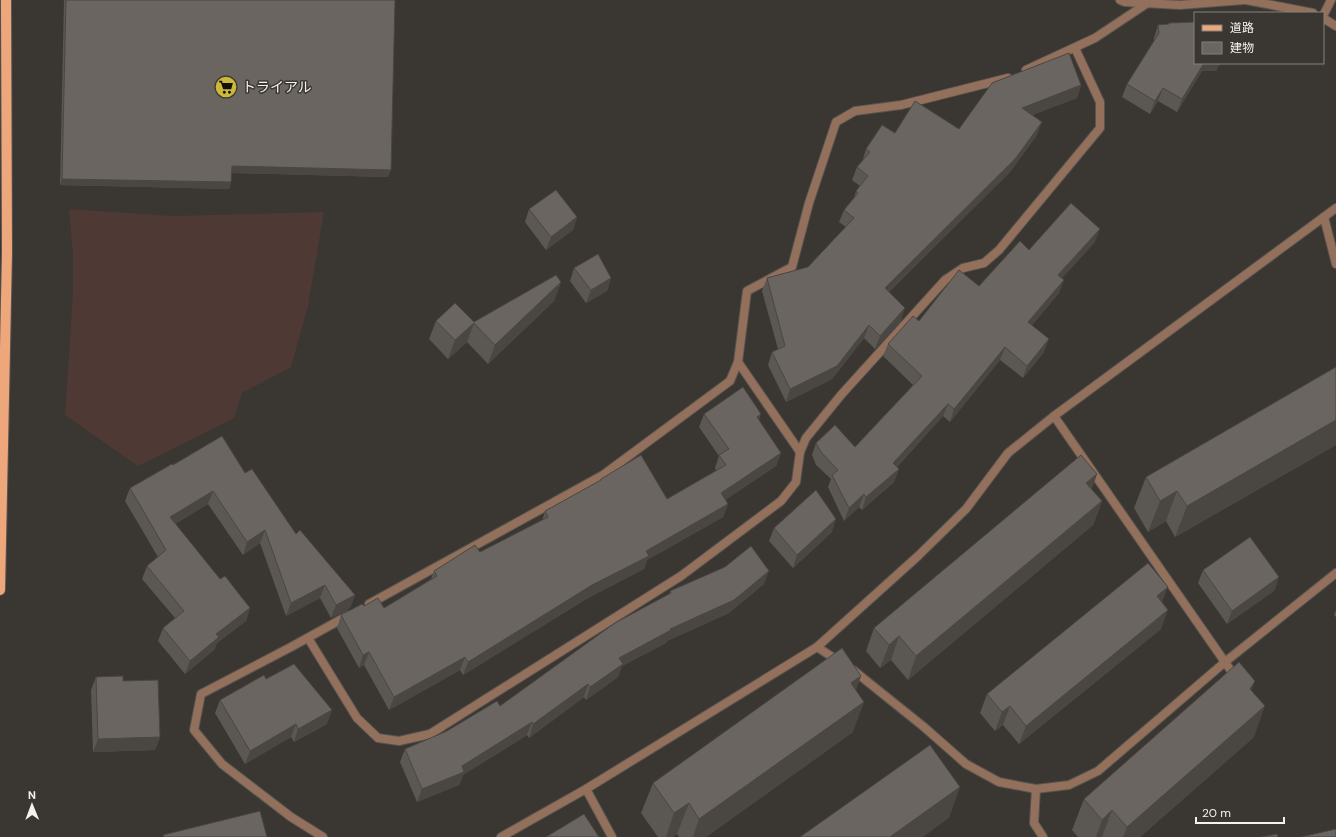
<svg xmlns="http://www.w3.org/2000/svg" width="1336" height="837" font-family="'DM Sans','Noto Sans JP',sans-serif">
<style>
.industrial{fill:#4e3935}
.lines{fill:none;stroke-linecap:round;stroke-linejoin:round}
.minor-casing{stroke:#585450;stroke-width:10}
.primary-casing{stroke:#585450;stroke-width:12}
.minor{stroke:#93705b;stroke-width:8}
.primary{stroke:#eea67b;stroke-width:10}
.wall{fill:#5b5753}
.shaded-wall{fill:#4a4743}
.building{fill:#6a6560;stroke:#4a4743}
.labels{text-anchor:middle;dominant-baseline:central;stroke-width:3;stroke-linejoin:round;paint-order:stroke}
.poi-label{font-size:14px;fill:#f4f1ee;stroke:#3a3632;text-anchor:start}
</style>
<rect width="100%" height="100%" fill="#3a3632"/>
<path class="industrial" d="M 69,209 L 172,216 L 324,212 L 308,306 L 291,367 L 242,393 L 234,418 L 138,466 L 65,415 L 73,293 L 73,256 Z"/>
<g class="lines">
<g class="minor-casing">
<g id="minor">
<path d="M 1120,0 L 1125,2 L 1180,5 L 1244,0"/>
<path d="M 1246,0 L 1313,13"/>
<path d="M 1323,16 L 1331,0"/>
<path d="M 1323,18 L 1336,26"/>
<path d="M 1026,70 L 1095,38 L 1146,4"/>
<path d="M 1324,217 L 1336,264"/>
<path d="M 738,362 L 800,452"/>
<path d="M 1054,416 L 1236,678"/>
<path d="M 369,604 L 603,475 L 730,381 L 738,362 L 747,291 L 792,267 L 809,203 L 836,122 L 855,111 L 901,105 L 1008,78"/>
<path d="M 308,638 L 357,718 L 378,738 L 399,741 L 430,734 L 681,576 L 781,501 L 796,482 L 800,452 L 806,438 L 841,395 L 945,280 L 963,268 L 984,263 L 999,250 L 1100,128 L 1100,102 L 1075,48"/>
<path d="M 817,647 L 840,662"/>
<path d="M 853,670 L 924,727 L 966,764 L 999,782 L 1036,789 L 1069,785 L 1098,771 L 1225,662 L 1336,573"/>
<path d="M 586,789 L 612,837"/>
<path d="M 1036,789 L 1034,823 L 1043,837"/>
<path d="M 323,837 L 291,817 L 222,764 L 194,730 L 201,694 L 291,647 L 349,615"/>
<path d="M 501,837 L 586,789 L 817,647 L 918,556 L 966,509 L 1008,453 L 1054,416 L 1336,208"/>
</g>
</g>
<g class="primary-casing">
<path id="primary" d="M 0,590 L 7,252 L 6,0"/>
</g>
<use href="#minor" class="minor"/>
<use href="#primary" class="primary"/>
</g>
<g class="wall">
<path d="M 64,0 L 395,0 L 388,177 L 232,173 L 231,182 L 229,189 L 60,185 Z"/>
<path d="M 1169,23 L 1195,63 L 1221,63 L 1219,66 L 1218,66 L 1216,71 L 1202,71 L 1177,112 L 1158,101 L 1150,114 L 1122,97 L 1127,84 L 1154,41 L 1154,38 L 1158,25 L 1168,24 Z"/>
<path d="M 1081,85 L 1077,98 L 1032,115 L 1037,135 L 1010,172 L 889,292 L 901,321 L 875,349 L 864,338 L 832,379 L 786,402 L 768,365 L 772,352 L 778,349 L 762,291 L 767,278 L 808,267 L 846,227 L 839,222 L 844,210 L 854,198 L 856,191 L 860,186 L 852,180 L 857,167 L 862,162 L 866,149 L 895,133 L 959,129 Z"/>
<path d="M 529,209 L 577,217 L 573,230 L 546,250 L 525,222 Z"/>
<path d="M 1095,242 L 1062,278 L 1059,293 L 1032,325 L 1044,352 L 1023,378 L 1000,360 L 950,422 L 943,416 L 897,467 L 899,469 L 894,482 L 862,510 L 859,507 L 844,521 L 828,487 L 831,479 L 816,465 L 812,455 L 816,443 L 855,447 L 913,385 L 883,356 L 888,344 L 919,321 L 979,286 L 1029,250 Z"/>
<path d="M 574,268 L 611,278 L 607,291 L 586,303 L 570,281 Z"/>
<path d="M 561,282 L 554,301 L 488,364 L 467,342 L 448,359 L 429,339 L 436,321 L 474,322 Z"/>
<path d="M 1336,367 L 1336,445 L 1175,537 L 1166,521 L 1148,532 L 1134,508 L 1146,477 Z"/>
<path d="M 704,414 L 759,421 L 781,453 L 776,466 L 725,500 L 728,504 L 723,517 L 647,560 L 644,569 L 588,598 L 463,675 L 460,670 L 389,710 L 364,665 L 359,668 L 337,628 L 341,615 L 384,608 L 431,579 L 434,571 L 480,552 L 542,521 L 545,511 L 600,481 L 601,479 L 667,499 L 716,471 L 715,468 L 719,456 L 699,427 Z"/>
<path d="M 173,465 L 245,473 L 296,534 L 355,595 L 350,608 L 331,618 L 320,598 L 286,616 L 260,543 L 243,555 L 208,504 L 175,524 L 220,579 L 250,608 L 246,621 L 217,643 L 214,650 L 185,674 L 158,641 L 163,628 L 175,618 L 142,579 L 147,566 L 158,557 L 125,501 L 130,488 Z"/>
<path d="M 1097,474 L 1091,489 L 1102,501 L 1093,525 L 908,680 L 891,660 L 880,668 L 866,651 L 874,628 Z"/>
<path d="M 774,528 L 832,532 L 793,568 L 769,541 Z"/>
<path d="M 1203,570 L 1275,590 L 1227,624 L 1198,583 Z"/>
<path d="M 764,584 L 729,613 L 667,641 L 666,643 L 622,666 L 618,677 L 586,700 L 584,697 L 529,738 L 527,735 L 463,775 L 459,785 L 417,802 L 400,762 L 405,749 L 447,731 L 500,706 L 669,595 L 670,591 Z"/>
<path d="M 1162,602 L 1161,629 L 1019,744 L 1003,725 L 995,731 L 980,713 L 987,694 Z"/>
<path d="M 1336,610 L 1336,617 L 1334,615 Z"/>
<path d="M 96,677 L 123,681 L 160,737 L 155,750 L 93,752 L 91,690 Z"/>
<path d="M 856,690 L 853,732 L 706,837 L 679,837 L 677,834 L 673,837 L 658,837 L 641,813 L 653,783 Z"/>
<path d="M 1252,691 L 1254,737 L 1140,837 L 1078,837 L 1072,830 L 1084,799 Z"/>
<path d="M 220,700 L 327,724 L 294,742 L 291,737 L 245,764 L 215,713 Z"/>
</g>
<g class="shaded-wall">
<path d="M 1204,63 L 1221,63 L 1219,66 L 1218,66 L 1216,71 L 1202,71 L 1177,112 L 1182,99 Z"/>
<path d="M 1081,85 L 1077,98 L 1017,121 L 1022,108 Z"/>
<path d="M 1163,88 L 1158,101 L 1150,114 L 1155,101 Z"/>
<path d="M 1042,122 L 1037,135 L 1010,172 L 880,301 L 885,288 Z"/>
<path d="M 232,166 L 391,170 L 388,177 L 230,173 Z"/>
<path d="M 62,179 L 231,182 L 229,189 L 60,185 Z"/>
<path d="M 577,217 L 573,230 L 546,250 L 551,237 Z"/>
<path d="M 1100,229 L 1095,242 L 1053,288 L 1058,275 Z"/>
<path d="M 611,278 L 607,291 L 586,303 L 591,290 Z"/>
<path d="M 1064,280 L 1059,293 L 1024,335 L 1028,322 Z"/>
<path d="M 561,282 L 554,301 L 488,364 L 495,345 Z"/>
<path d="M 905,308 L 901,321 L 875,349 L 880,336 Z"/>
<path d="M 474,323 L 467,342 L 448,359 L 455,340 Z"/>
<path d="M 869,325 L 864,338 L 832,379 L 786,402 L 790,389 Z"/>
<path d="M 1049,339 L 1044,352 L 1023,378 L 1027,366 Z"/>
<path d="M 1005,347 L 1000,360 L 950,422 L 954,409 Z"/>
<path d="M 948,404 L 943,416 L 888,476 L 893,463 Z"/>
<path d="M 761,414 L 757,427 L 757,417 Z"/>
<path d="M 1336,418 L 1336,445 L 1175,537 L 1187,506 Z"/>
<path d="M 781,453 L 776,466 L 716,506 L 721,493 Z"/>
<path d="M 899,469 L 894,482 L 862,510 L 866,497 Z"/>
<path d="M 1097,474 L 1089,497 L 1086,483 Z"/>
<path d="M 213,491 L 208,504 L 165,530 L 170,517 Z"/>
<path d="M 1177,491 L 1166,521 L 1148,532 L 1160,501 Z"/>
<path d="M 864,494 L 859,507 L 844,521 L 849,508 Z"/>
<path d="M 1102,501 L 1093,525 L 908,680 L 916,656 Z"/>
<path d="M 728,504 L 723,517 L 647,560 L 644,569 L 588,598 L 463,675 L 468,662 L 646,551 Z"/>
<path d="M 836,519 L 832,532 L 793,568 L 797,555 Z"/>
<path d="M 265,530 L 260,543 L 243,555 L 247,542 Z"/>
<path d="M 769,571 L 764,584 L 729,613 L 667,641 L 666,643 L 622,666 L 618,677 L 586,700 L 590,687 L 619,658 Z"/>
<path d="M 1279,577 L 1275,590 L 1227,624 L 1232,611 Z"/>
<path d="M 325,585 L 320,598 L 286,616 L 291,603 Z"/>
<path d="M 1168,587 L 1161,605 L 1157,596 Z"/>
<path d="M 355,595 L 350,608 L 331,618 L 336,605 Z"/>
<path d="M 250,608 L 246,621 L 217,643 L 214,650 L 185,674 L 190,661 L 216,634 Z"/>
<path d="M 1168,610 L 1161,629 L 1019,744 L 1026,726 Z"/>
<path d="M 899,636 L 891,660 L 880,668 L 889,645 Z"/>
<path d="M 369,652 L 364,665 L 359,668 L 363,655 Z"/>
<path d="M 465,657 L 460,670 L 389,710 L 394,697 Z"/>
<path d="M 861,676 L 850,707 L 851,683 Z"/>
<path d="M 1255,681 L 1244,712 L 1250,689 Z"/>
<path d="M 588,684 L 584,697 L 529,738 L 533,724 Z"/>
<path d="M 864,702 L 853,732 L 706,837 L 693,837 L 699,819 Z"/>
<path d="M 1010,706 L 1003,725 L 995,731 L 1002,712 Z"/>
<path d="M 1265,706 L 1254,737 L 1140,837 L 1123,837 L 1127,827 Z"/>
<path d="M 332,710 L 327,724 L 294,742 L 298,729 Z"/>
<path d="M 532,722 L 527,735 L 463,775 L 459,785 L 417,802 L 422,789 L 462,766 Z"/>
<path d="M 296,724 L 291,737 L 245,764 L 250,751 Z"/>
<path d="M 160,737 L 155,750 L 93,752 L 98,739 Z"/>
<path d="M 960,787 L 949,818 L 923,837 L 890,837 Z"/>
<path d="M 689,803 L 677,834 L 673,837 L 666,837 L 674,813 Z"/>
<path d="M 1112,810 L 1102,837 L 1096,837 L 1102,820 Z"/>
</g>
<g class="building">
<path d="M 66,0 L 395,0 L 391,170 L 232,166 L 231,182 L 62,179 Z"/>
<path d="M 1195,22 L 1195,63 L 1204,63 L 1182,99 L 1163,88 L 1155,101 L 1127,84 L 1159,33 L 1158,25 L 1169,24 L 1169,23 Z"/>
<path d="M 1069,53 L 1081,85 L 1022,108 L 1042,122 L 1015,159 L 885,288 L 905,308 L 880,336 L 869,325 L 837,366 L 790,389 L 772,352 L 785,346 L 767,278 L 808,267 L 854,218 L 844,210 L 858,193 L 856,191 L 868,176 L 857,167 L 870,152 L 866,149 L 882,125 L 895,133 L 915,101 L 959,129 L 992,83 Z"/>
<path d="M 556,190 L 577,217 L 551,237 L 529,209 Z"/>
<path d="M 1071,203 L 1100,229 L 1058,275 L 1064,280 L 1028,322 L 1049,339 L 1027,366 L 1005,347 L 954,409 L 948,404 L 893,463 L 899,469 L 866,497 L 864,494 L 849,508 L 832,475 L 838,470 L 821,452 L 816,443 L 835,425 L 855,447 L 922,376 L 888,344 L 913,316 L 919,321 L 959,270 L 979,286 L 1020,241 L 1029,250 Z"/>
<path d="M 598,254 L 611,278 L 591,290 L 574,268 Z"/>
<path d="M 556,275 L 561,282 L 495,345 L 474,323 L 455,340 L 436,321 L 455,303 L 474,322 Z"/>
<path d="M 1336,367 L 1336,420 L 1187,506 L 1177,491 L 1160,501 L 1146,477 Z"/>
<path d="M 743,387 L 761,414 L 757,417 L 781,453 L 721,493 L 728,504 L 646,551 L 649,556 L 592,585 L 468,662 L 465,657 L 394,697 L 369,652 L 363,655 L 341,615 L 362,604 L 364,606 L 378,598 L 384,608 L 437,576 L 434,571 L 475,545 L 480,552 L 548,517 L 545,511 L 601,480 L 601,479 L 641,455 L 667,499 L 726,465 L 719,455 L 729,449 L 704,414 Z"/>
<path d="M 222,436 L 245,473 L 252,469 L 296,534 L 300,530 L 355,595 L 336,605 L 325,585 L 291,603 L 265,530 L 247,542 L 213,491 L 170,517 L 220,579 L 225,576 L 250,608 L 216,634 L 219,637 L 190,661 L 163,628 L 184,611 L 147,566 L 166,550 L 130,488 L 172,464 L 173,465 Z"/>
<path d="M 1081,455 L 1097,474 L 1086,483 L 1102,501 L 916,656 L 899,636 L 889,645 L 874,628 Z"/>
<path d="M 816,490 L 836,519 L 797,555 L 774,528 Z"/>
<path d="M 1250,537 L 1279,577 L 1232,611 L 1203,570 Z"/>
<path d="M 751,546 L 769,571 L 734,600 L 670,629 L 671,630 L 619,658 L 623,664 L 590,687 L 588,684 L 533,724 L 532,722 L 462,766 L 464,772 L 422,789 L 405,749 L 447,731 L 497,701 L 500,706 L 615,623 L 671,593 L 670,591 L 725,567 Z"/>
<path d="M 1148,563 L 1168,587 L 1157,596 L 1168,610 L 1026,726 L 1010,706 L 1002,712 L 987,694 Z"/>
<path d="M 842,648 L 861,676 L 851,683 L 864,702 L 699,819 L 689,803 L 674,813 L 653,783 Z"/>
<path d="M 1239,662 L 1255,681 L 1250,689 L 1265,706 L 1127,827 L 1112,810 L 1102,820 L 1084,799 Z"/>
<path d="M 294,664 L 332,710 L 298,729 L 296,724 L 250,751 L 220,700 L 264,675 L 266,679 Z"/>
<path d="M 123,676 L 123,681 L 158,680 L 160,737 L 98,739 L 96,677 Z"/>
<path d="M 930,745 L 960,787 L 890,837 L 800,837 Z"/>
<path d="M 260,811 L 267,837 L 164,837 L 163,835 Z"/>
<path d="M 584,814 L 599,837 L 546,837 Z"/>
<path d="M 1336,829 L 1336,837 L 1301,837 Z"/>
<path d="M 1277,834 L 1278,837 L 1261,837 Z"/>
</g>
<defs>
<g id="supermarket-disc" transform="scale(1.15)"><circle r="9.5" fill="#ccb939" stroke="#3a3632"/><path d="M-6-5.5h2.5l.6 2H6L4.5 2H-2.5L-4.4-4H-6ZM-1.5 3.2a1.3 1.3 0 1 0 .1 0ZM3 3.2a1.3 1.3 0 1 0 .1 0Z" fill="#111"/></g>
</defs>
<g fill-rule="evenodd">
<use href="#supermarket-disc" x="226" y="87"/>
</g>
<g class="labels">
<g class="poi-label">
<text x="242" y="87">トライアル</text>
</g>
</g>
<rect x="1194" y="12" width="130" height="52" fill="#3a3632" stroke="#84817d"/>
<rect x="1202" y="25" width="20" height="6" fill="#eea67b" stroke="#84817d"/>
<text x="1230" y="32" font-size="12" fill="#f4f1ee">道路</text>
<rect x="1202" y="42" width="20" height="12" fill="#6a6560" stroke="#84817d"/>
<text x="1230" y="52" font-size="12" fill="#f4f1ee">建物</text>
<g transform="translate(32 805) rotate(359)" stroke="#3a3632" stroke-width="3" paint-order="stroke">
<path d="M0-3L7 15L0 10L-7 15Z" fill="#f4f1ee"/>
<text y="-6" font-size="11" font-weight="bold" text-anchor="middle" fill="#f4f1ee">N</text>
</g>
<path d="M1196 817v6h88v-6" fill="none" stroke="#f4f1ee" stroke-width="2"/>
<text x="1202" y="817" font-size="12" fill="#f4f1ee" stroke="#3a3632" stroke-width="3" paint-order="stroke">20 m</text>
</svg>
